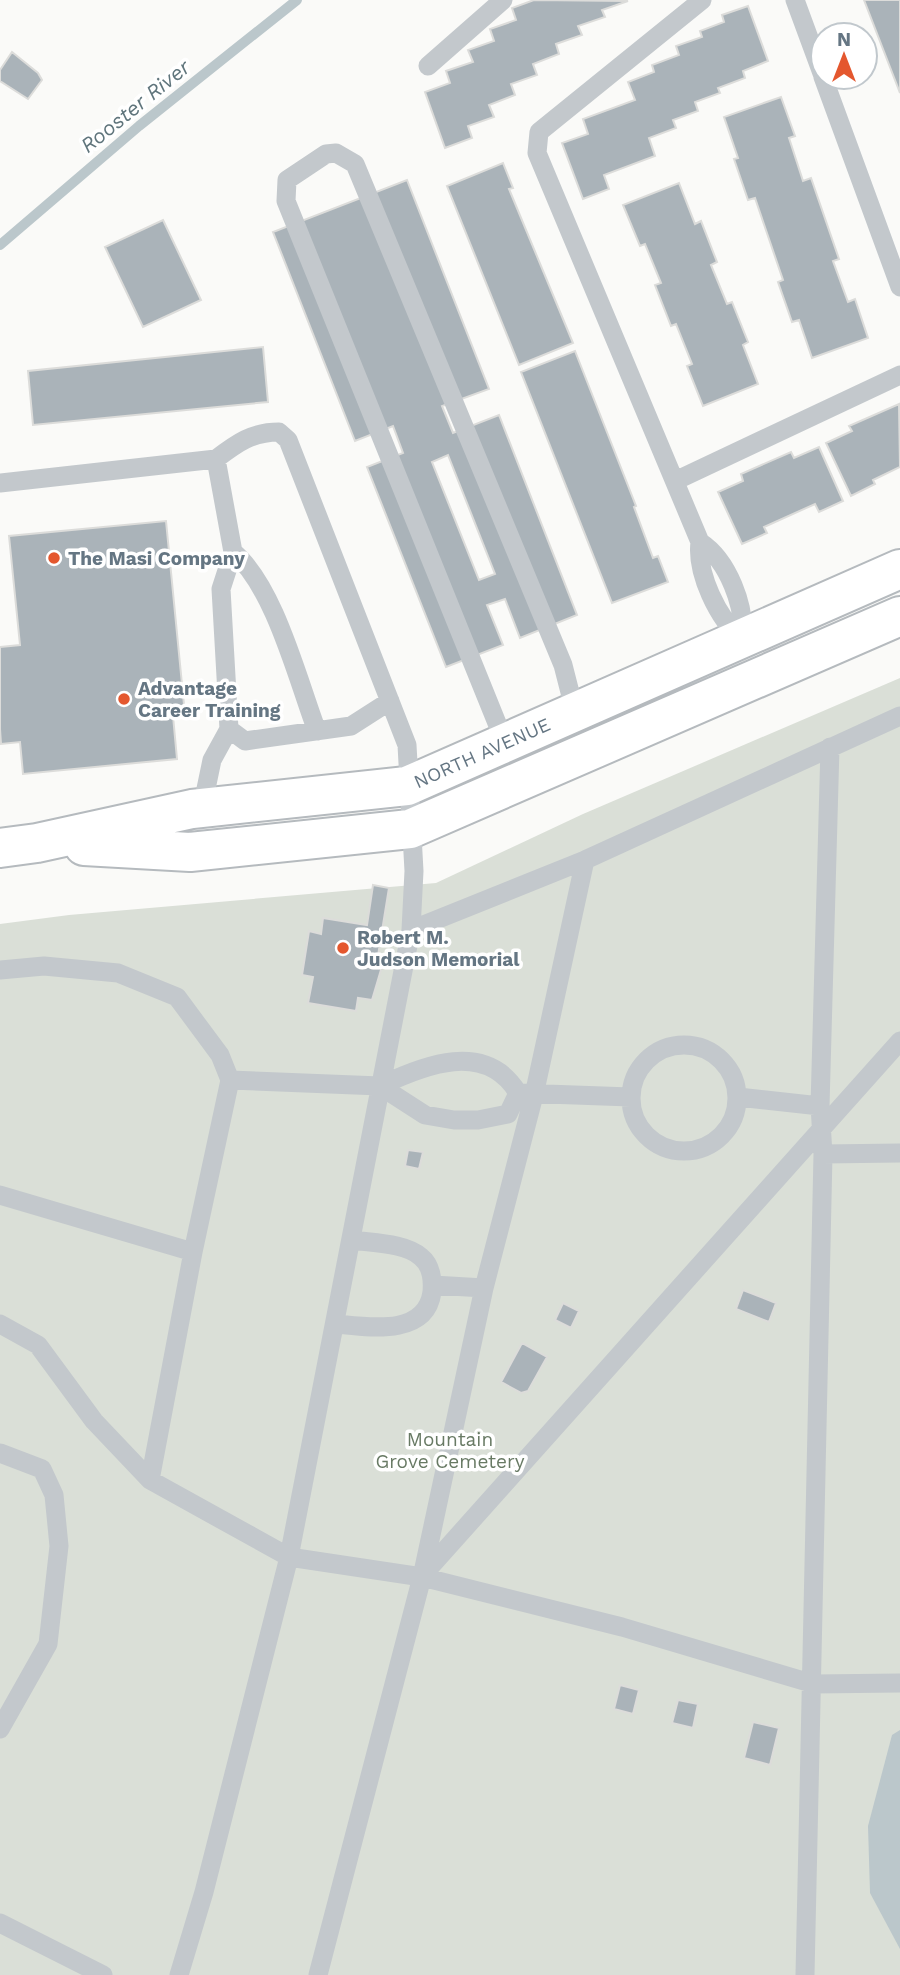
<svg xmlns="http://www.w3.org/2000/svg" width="900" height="1975" viewBox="0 0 900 1975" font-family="'Work Sans',sans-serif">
	<rect width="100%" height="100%" fill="#fafaf8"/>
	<path fill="#dadfd7" d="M900,678V1975H0V924L69,915L436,883L583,814Z"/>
	<path fill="#bbc7cb" d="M900,1730V1949L870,1893L868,1826L892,1735Z"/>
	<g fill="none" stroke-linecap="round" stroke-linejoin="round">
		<path stroke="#bbc7cb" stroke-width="10" d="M0,245L139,126L297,0"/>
	</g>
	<path fill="#aab3b9" stroke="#dcdcda" stroke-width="2" fill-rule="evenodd" d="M534,0L628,1L602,10L605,17L578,26L582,35L556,44L559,54L533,64L537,75L511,84L515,95L489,105L494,117L468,126L472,138L445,148L425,92L450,83L446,71L473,62L468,50L494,41L490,29L516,20L512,8Z
		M864,0H900V93Z
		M748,6L768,61L743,71L745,78L718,88L720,93L695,102L698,111L673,120L676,128L649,138L655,156L604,175L609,189L583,199L562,143L588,134L583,119L635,100L628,82L654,72L652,65L679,55L676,46L702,37L700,31L724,22L722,15Z
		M12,52L38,73L42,80L28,99L0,81V70Z
		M781,97L795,136L789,138L803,181L811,178L839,259L833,261L848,302L855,299L868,338L812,358L799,320L792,322L778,282L783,280L755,198L748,200L734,159L738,158L724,117Z
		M503,163L513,188L509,189L573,343L519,365L447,186Z
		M407,180L489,389L442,406L453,433L499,415L577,615L520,638L505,599L487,605L503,645L446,667L367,467L403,453L393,426L355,441L273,232ZM448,455L495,574L479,580L432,462Z
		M679,183L695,224L701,221L717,262L711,265L727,304L732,302L748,342L743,345L758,384L703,406L687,366L692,364L676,324L671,326L655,285L661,283L645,244L640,246L623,205Z
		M163,220L201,300L143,327L105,247Z
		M263,347L268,402L33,425L28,371Z
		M575,351L636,506L634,507L653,558L658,556L668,582L612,603L521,372Z
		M899,404L900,467L873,480L875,484L851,496L826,443L852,431L849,426Z
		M819,447L843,501L819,512L815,504L764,527L767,533L742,544L718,492L743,481L741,474L791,452L794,458Z
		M166,521L185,715L173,716L177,759L23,774L20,742L1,744L0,729V647L20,645L9,536Z
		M373,885L389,888L377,962L383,963L372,1000L358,998L356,1011L308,1003L313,977L302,975L309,931L321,934L323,918L367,925Z
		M408,1150L423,1152L419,1169L405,1166Z
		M743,1290L776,1303L769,1322L736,1309Z
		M563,1303L579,1311L571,1328L555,1320Z
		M522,1343L547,1357L528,1391L521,1393L501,1382Z
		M620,1685L639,1690L633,1714L614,1709Z
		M678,1700L698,1704L693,1728L672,1723Z
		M753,1722L779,1728L770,1765L744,1758Z"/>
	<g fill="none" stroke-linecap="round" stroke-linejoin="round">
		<defs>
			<path id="primary" d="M84,846L190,852L410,829L900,616
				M0,848L37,843L192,809L407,786L900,569"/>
		</defs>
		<use href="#primary" stroke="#b5babe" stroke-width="42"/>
		<path stroke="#c3c8cc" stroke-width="19" d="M702,0L539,132L537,153L700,542C696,573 718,619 742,639
			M795,0L823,76
			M428,66L503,0
			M823,77L900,287
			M675,481L900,375
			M0,483L216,459C237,443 252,432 279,432L288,440L407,745L414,871L411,930
			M700,542C728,560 746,607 742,639
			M233,552C274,585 298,681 317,731
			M900,716L585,860L411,930L289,1557L422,1577L622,1627L814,1684L900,1683
			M229,729L245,741L351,726L390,701
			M505,743L286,201L287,180L326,154L336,153L355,164L563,665L575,712
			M202,808L212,760L229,729L221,589L233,552L216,459
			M0,970L44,966L118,973L177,997L220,1055L230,1080L193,1252L150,1480
			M631 1098a53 53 0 1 1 106 0a53 53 0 1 1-106 0Z
			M230,1080L380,1086L425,1115L454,1120H478L508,1114L518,1093L631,1097
			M380,1086C424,1065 486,1040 518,1093
			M738,1097L820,1106
			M823,1154L900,1153
			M0,1195L193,1252
			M433,1285L484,1288
			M0,1324L38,1345L94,1421L150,1480L289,1557L204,1892L179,1975
			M336,1324C368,1327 426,1337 432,1292C433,1280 431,1265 421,1257C406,1243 372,1243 353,1240
			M0,1453L42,1469L54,1495L59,1546L48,1644L0,1729
			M422,1576L900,1041
			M0,1923L103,1975
			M318,1975L422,1577L484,1288L534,1095L585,860
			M805,1975L823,1154L820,1106L830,747"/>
		<use href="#primary" stroke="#fff" stroke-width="38"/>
	</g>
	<g fill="#e4572e" stroke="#fff" stroke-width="2.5">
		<circle cx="54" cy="558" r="7"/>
		<circle cx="124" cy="699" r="7"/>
		<circle cx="343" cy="948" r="7"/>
	</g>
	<g text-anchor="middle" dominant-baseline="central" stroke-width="7" stroke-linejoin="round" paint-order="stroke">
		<g font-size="19" font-weight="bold" fill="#657683" stroke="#fff" text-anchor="start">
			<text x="68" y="558">The Masi Company</text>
			<text x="138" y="688">Advantage<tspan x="138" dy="22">Career Training</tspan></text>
			<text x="357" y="937">Robert M.<tspan x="357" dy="22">Judson Memorial</tspan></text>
		</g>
		<g font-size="19" fill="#657683" stroke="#fff">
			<text transform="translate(482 753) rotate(-24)">NORTH AVENUE</text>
		</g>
		<g font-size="19" fill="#687a64" stroke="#fff">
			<text x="450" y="1439">Mountain<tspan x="450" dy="22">Grove Cemetery</tspan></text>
		</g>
		<g font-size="21" font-style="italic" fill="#60757c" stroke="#fff">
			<text transform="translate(135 106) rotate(-39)">Rooster River</text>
		</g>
	</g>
	<g transform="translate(844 56)"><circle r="33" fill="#ffffff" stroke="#c1c8cd" stroke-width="2"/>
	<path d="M0-5L12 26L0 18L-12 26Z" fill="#e4572e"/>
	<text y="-10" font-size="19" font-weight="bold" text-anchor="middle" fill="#657683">N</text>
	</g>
</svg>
